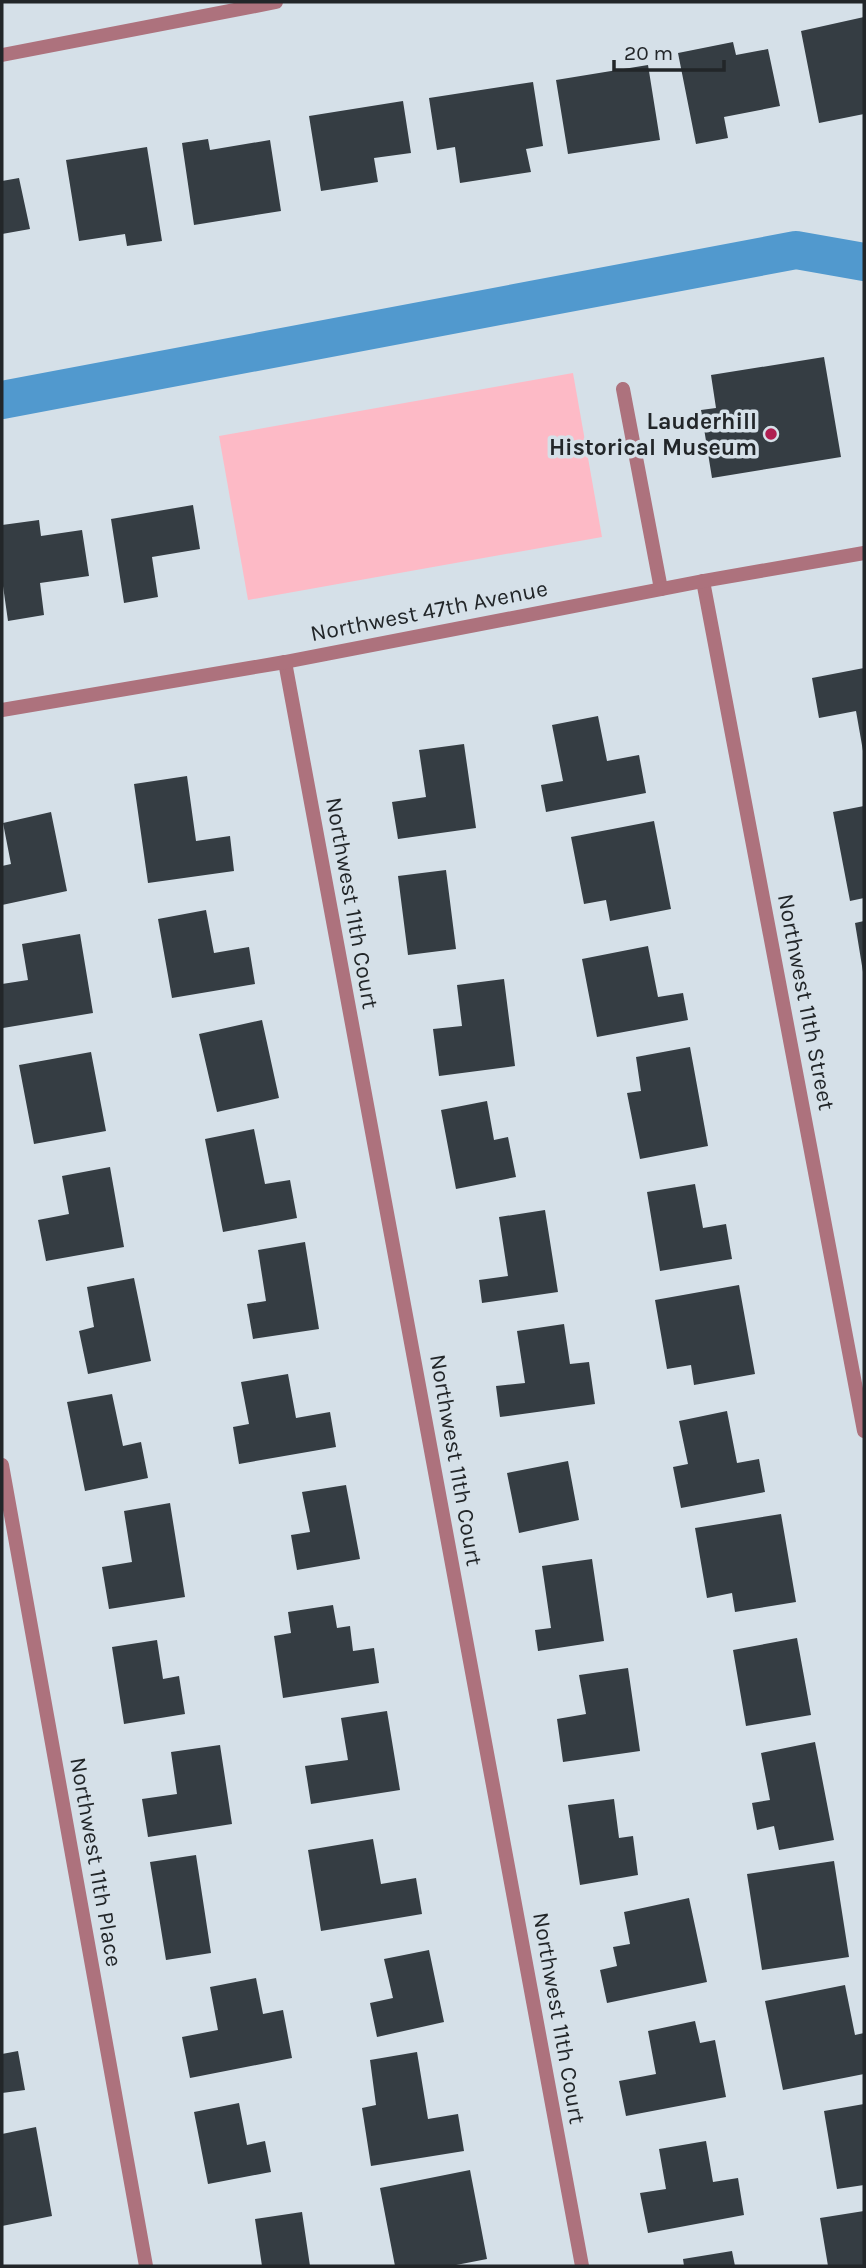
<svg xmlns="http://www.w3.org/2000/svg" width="866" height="2268" viewBox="0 0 866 2268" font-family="Karla,sans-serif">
	<rect width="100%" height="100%" fill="#d5e0e8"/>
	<path fill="#fdbac6" d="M573,373L602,537L248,600L219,436Z"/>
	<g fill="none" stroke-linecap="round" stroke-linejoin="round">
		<path stroke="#5199ce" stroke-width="38" d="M2,400L796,250L864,262"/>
	</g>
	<path fill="#353d43" d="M864,17V114L819,123L801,31Z
		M733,42L736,55L768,49L780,106L724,117L728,138L696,144L678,53Z
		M648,65L660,140L568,154L556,80Z
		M533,82L543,146L526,149L531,172L460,183L455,147L437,150L429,98Z
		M403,101L411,153L374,158L378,182L321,191L309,116Z
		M208,139L210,150L270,140L281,211L194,225L182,143Z
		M147,147L162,241L127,246L125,234L79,241L66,160Z
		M19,178L30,229L2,234V181Z
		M824,357L841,457L712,478L701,410L716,408L711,375Z
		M193,505L200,549L152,557L158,597L124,603L111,519Z
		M39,520L41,536L82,530L89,576L40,583L44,615L8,621L2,579V525Z
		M864,668V750L863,751L856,711L819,718L812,678Z
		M598,716L607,761L639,755L646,793L546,812L541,785L563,781L552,725Z
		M464,744L476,828L398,839L392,802L426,797L419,750Z
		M187,776L196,841L230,836L234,871L148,883L134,784Z
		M864,806V898L850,901L833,812Z
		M51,812L67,891L2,905V866L11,864L3,823Z
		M654,821L671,909L610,921L606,900L584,904L571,837Z
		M446,870L456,949L408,955L398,876Z
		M206,910L214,953L249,947L255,984L172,998L158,919Z
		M864,921V972H863L855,923Z
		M80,934L93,1013L3,1028L2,984L28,980L22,944Z
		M648,946L658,997L683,993L688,1020L597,1037L582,959Z
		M504,979L515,1066L439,1076L433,1029L462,1026L457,985Z
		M262,1020L279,1098L217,1112L199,1034Z
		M690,1047L708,1146L640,1159L627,1093L641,1091L636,1057Z
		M91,1052L106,1131L34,1144L19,1065Z
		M487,1101L494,1140L508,1137L516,1177L456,1189L441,1110Z
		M254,1129L265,1184L290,1180L297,1218L223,1232L205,1139Z
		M110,1167L124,1247L46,1261L38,1220L69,1214L62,1176Z
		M695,1184L703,1228L726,1224L732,1259L660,1271L647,1192Z
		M545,1210L558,1292L482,1303L479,1280L508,1276L499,1217Z
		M305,1242L319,1329L253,1339L247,1304L266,1301L258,1250Z
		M134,1278L151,1361L88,1374L79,1331L94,1327L87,1287Z
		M739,1285L755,1374L694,1385L691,1365L667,1369L655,1300Z
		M564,1324L570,1364L589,1362L595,1404L500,1417L496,1386L525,1383L517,1331Z
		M288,1374L296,1418L330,1412L336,1447L239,1464L233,1427L249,1424L241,1382Z
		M112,1394L123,1446L141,1442L148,1478L85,1491L67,1402Z
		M727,1411L737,1463L759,1459L765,1492L681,1508L673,1467L688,1464L679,1421Z
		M568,1461L579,1520L519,1533L507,1473Z
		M346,1485L360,1559L297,1570L291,1535L310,1532L302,1492Z
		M170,1503L185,1597L109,1609L102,1567L132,1562L124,1511Z
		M781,1514L796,1602L735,1612L732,1593L707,1598L695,1528Z
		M592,1559L604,1641L538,1651L535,1630L551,1628L542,1566Z
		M333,1605L337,1628L350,1626L353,1651L374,1648L379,1683L283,1698L274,1636L291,1633L288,1612Z
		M797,1638L811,1715L746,1726L733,1650Z
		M157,1640L163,1679L179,1676L185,1714L124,1724L112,1647Z
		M628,1668L640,1751L563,1762L557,1719L586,1714L579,1675Z
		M387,1711L400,1790L311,1804L305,1766L348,1760L341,1718Z
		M815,1742L834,1840L779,1850L774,1826L757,1830L752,1803L770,1800L761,1753Z
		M220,1745L232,1824L148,1837L142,1799L177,1794L171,1752Z
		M614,1799L619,1838L633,1836L638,1875L580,1885L568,1805Z
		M373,1839L381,1884L416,1878L422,1914L321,1931L308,1850Z
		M196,1855L211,1953L166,1960L150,1862Z
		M834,1861L849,1957L762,1970L747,1874Z
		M689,1898L707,1982L607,2003L600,1970L617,1966L613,1947L630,1944L624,1912Z
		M429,1950L444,2022L377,2037L370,2003L393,1998L384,1959Z
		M256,1978L263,2014L283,2010L292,2058L190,2078L182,2037L218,2030L210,1987Z
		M845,1985L855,2035L864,2033V2074L783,2090L765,2001Z
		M695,2021L700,2043L715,2040L726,2097L626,2116L619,2081L656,2074L648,2031Z
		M18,2051L25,2090L2,2093V2054Z
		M417,2052L428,2119L458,2114L464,2151L371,2166L362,2108L376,2105L370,2060Z
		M239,2103L247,2145L265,2141L271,2172L208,2184L194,2112Z
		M864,2104V2185L837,2189L824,2111Z
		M36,2127L52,2216L2,2226V2134Z
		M706,2141L713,2182L738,2178L744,2215L648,2233L640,2193L666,2189L659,2149Z
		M470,2170L487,2259L451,2266H395L380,2188Z
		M864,2211V2266H828L820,2218Z
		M302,2212L310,2266H262L255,2219Z
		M732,2251L735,2266H684L683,2259Z"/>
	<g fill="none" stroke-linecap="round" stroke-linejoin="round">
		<path stroke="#ad727d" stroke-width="14" d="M623,389L661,589"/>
		<path stroke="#ad727d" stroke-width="14" d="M2,55L276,2
			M703,581L864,1431
			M285,662L582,2266
			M2,1465L146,2266"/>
		<path stroke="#ad727d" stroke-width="14" d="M2,710L285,662L703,581L864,553"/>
	</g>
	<circle fill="#af1e50" stroke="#d5e0e8" stroke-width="2.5" cx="771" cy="434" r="7"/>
	<g text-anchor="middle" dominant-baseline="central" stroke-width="7" stroke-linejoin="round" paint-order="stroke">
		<g font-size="23" font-weight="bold" fill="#222629" stroke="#d5e0e8" text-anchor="end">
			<text x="757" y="421">Lauderhill<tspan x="757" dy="26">Historical Museum</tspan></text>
		</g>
		<g font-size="23" fill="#222629" stroke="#d5e0e8">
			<text transform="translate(429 611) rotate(-11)">Northwest 47th Avenue</text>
			<text transform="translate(352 903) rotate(80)">Northwest 11th Court</text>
			<text transform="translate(806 1002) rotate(79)">Northwest 11th Street</text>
			<text transform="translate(456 1460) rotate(80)">Northwest 11th Court</text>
			<text transform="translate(96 1862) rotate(80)">Northwest 11th Place</text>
			<text transform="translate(559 2018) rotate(80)">Northwest 11th Court</text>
		</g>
	</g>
	<rect width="866" height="2268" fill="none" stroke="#222629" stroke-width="7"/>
	<path d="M614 60v10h110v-10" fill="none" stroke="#222629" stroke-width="3.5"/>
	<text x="624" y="60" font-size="21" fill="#222629" stroke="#d5e0e8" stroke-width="5" paint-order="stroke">20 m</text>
</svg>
